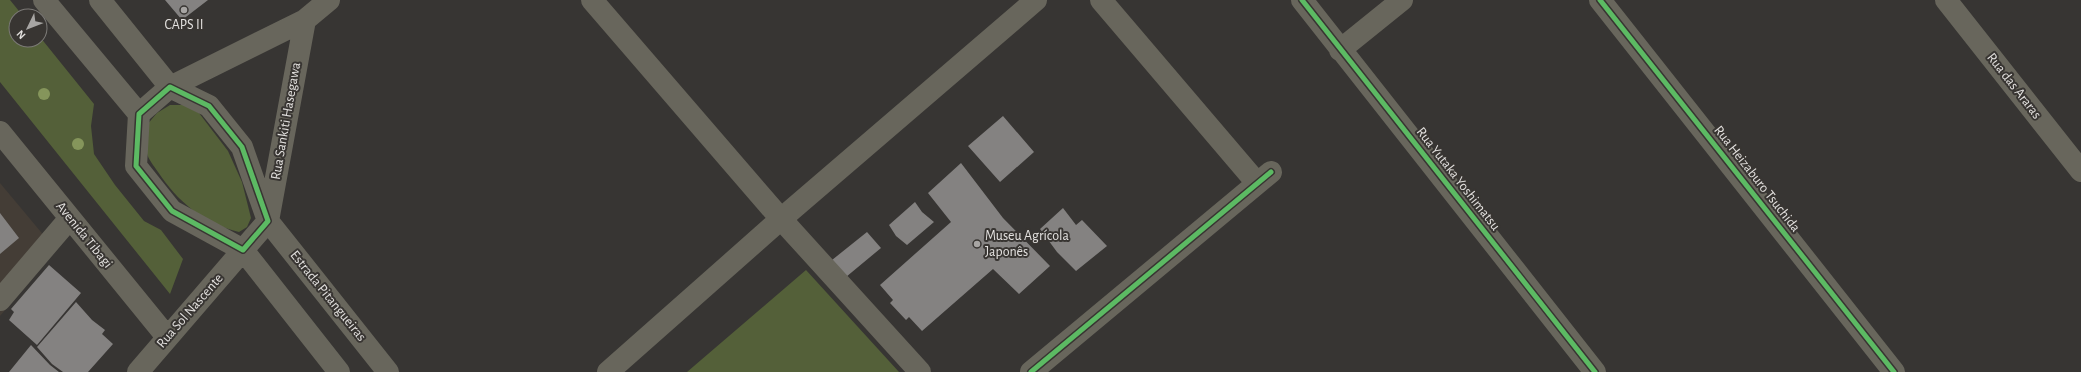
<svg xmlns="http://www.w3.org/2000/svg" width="2081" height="372" viewBox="0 0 2081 372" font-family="'Alegreya Sans',sans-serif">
	<rect width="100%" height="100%" fill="#373533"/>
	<path fill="#443d36" d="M0,183L56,250L0,316Z"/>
	<path fill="#546039" d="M0,0H10L23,16H16V40H40V37L94,104L91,126L94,154L115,185L144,221L161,230L183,259L170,294L0,82Z
		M170,105H186L199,113L228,151L242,182L251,218L247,227L239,232C204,224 177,201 158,172C154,166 148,159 147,153C145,145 146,134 146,126L157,113Z
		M806,270L899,372H687Z"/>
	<path fill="#848281" d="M165,0H208L182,20Z
		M1003,116L1034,152L1000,182L968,146Z
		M961,163L1003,218L1050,266L1019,294L993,269L922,331L909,317L906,320L890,303L893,300L880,285L951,222L928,193Z
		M915,202L922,212L934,222L907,245L896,236L889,225Z
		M1063,208L1076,225L1082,220L1107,246L1076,271L1057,252L1040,229Z
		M0,213L19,238L0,254Z
		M867,232L881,248L846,277L832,260Z
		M49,265L81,293L37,345L9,320L14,312L11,309Z
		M76,302L92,320L105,330L102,334L113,344L88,372H63L52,364L37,347Z
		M31,345L50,365L59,372H9Z"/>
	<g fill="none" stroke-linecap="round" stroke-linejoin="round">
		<path stroke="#68665c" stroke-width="22" d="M44,0L139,114
			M100,0L170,87L305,20L329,0
			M592,0L781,219L920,372
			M1101,0L1257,183
			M1302,0L1595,372
			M1600,0L1894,372
			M1946,0L2081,171
			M305,20L268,221L388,372
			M1340,50L1402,0
			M170,87L209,106L242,147L268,221L243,250L172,211L136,166L139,114Z
			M0,132L167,337
			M0,300L70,218
			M138,372L243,250L339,372
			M608,372L781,219L1036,0
			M1031,372L1271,172"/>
		<defs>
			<path id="cycleway" d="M1302,0L1595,372
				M1600,0L1894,372
				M170,87L209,106L242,147L268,221L243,250L172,211L136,166L139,114Z
				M1031,372L1271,172"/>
		</defs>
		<use href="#cycleway" stroke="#383532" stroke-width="8"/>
		<use href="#cycleway" stroke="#5cba63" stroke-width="5"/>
	</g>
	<g fill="#85955b">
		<circle cx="44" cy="94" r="6"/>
		<circle cx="78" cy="144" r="6"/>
	</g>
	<g fill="#a7a5a3" stroke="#383532" stroke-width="1.5">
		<circle cx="184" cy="10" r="4"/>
		<circle cx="977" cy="244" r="4"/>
	</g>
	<g text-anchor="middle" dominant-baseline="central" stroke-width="4" stroke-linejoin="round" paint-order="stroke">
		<g font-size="14" fill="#e3e1df" stroke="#383532">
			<text x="184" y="25">CAPS II</text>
			<text x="985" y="236" text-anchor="start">Museu Agrícola<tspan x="985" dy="16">Japonês</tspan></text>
		</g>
		<g font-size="14" fill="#e3e1df" stroke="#383532">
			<text transform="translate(2014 86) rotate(52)">Rua das Araras</text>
			<text transform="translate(286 121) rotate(-80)">Rua Sankiti Hasegawa</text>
			<text transform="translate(1458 179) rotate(52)">Rua Yutaka Yoshimatsu</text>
			<text transform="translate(1757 179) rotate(52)">Rua Heizaburo Tsuchida</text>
			<text transform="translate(84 235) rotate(51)">Avenida Tibagi</text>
			<text transform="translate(328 296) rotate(51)">Estrada Pitangueiras</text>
			<text transform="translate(190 311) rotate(-49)">Rua Sol Nascente</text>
		</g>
	</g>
	<g transform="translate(28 28) rotate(227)"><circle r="19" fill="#383532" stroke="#7c7a77"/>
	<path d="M0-3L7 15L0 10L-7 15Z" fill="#a7a5a3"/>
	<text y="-6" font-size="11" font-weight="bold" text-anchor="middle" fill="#e3e1df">N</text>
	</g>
</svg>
